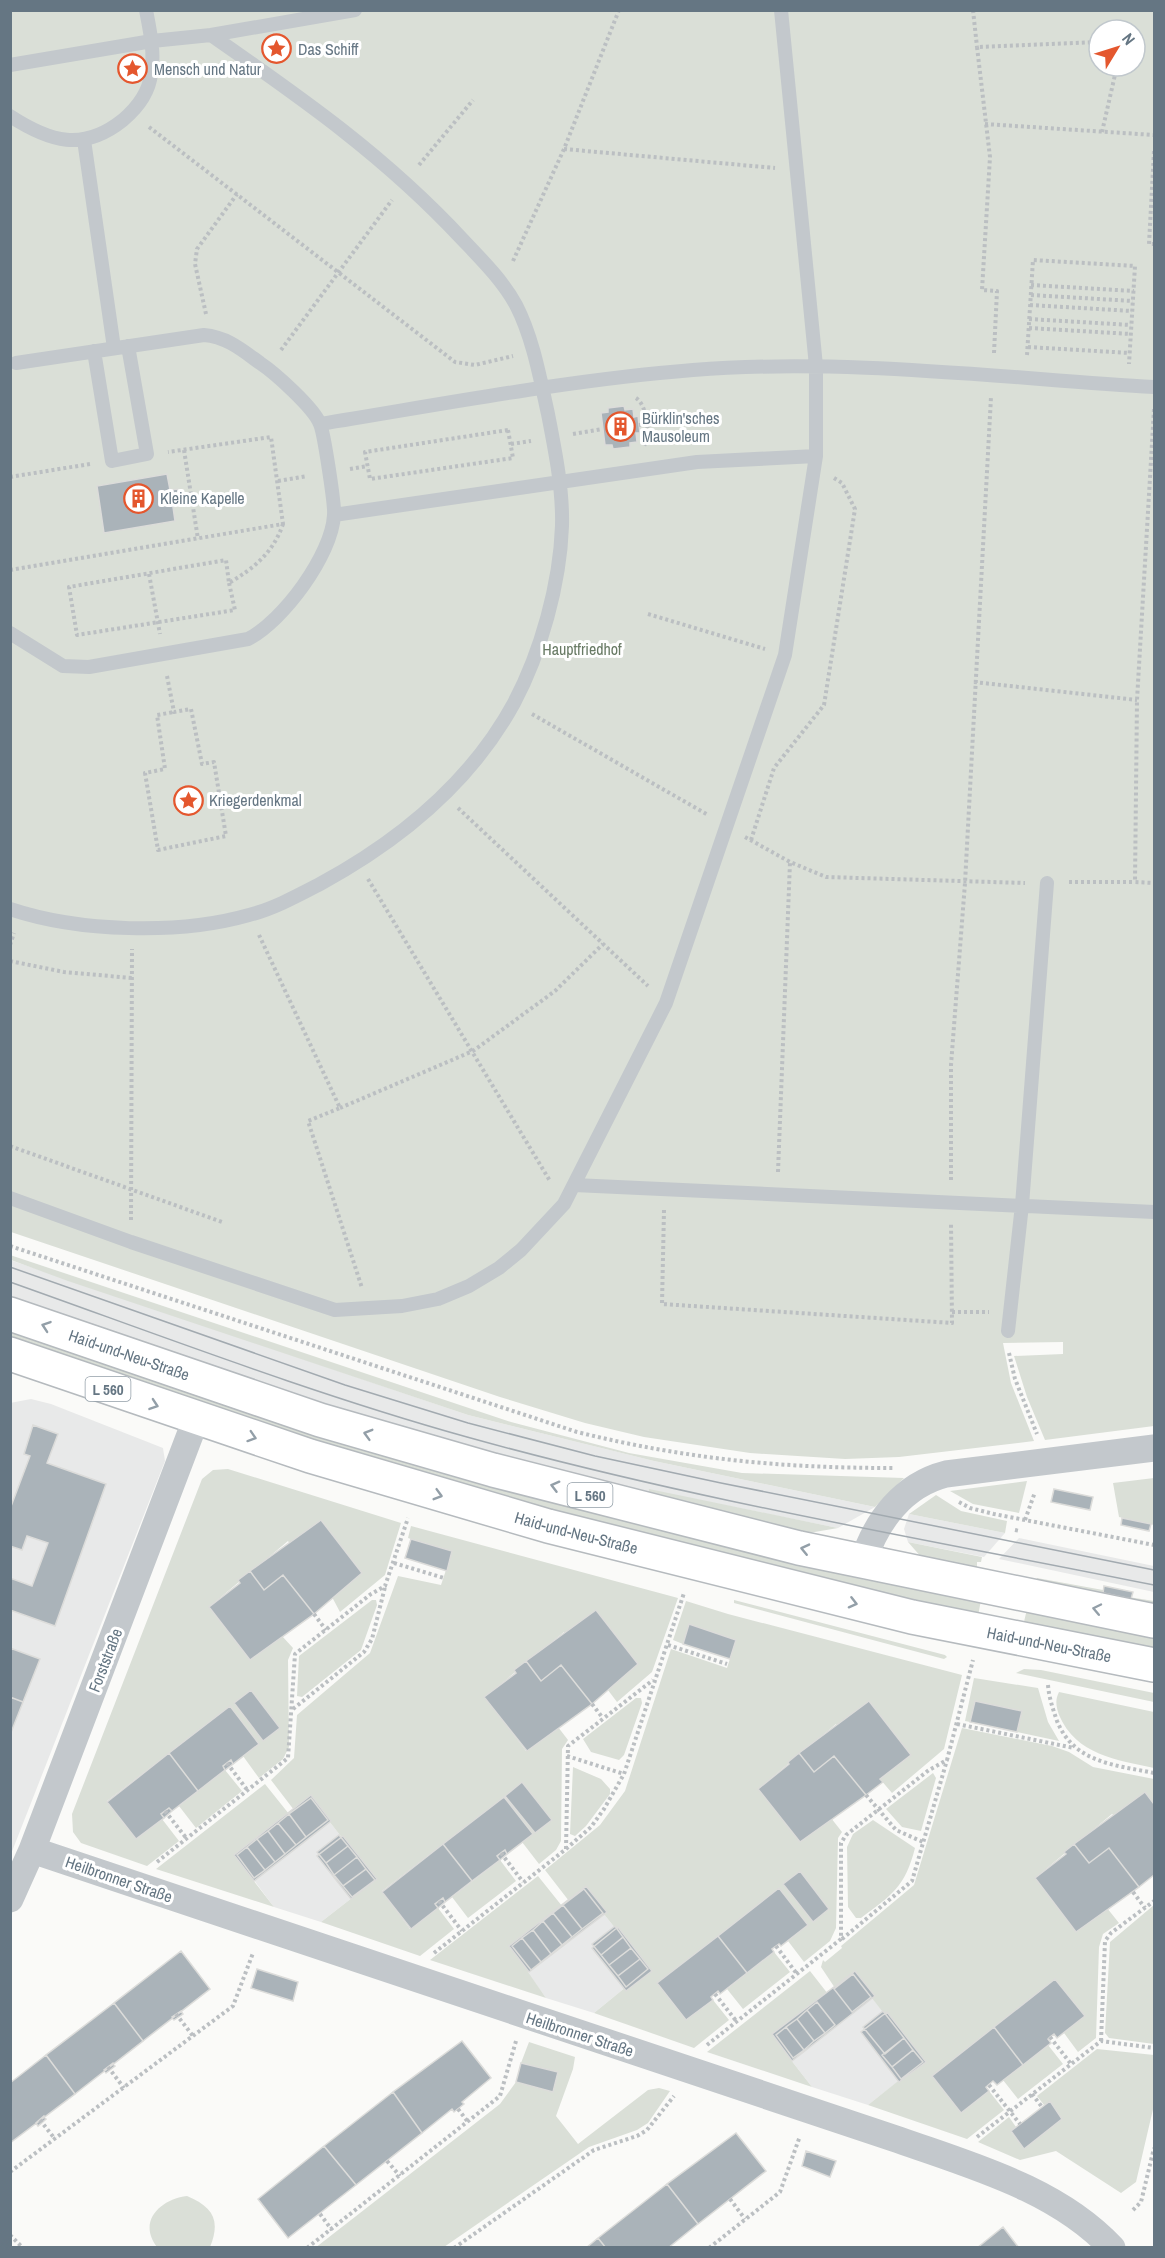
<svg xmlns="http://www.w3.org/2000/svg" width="1165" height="2258" viewBox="0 0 1165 2258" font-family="'Archivo Narrow',sans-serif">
	<rect width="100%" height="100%" fill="#fafaf8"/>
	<path fill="#e8e9e9" d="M10,1260L468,1415L654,1461L875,1507L838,1528L649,1490L648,1495L480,1452L321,1403L11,1297Z
		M31,1399L51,1404L163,1448L165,1461L11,1854L10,1403Z
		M909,1514L1005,1533L984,1557L908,1542L904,1529Z
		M1019,1538L1154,1566V1592L999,1559Z
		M311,1798L375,1880L321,1922L274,1907L253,1879Z
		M603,1913L648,1969L594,2013L546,1998L528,1973Z
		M853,1974L923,2062L868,2105L812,2087L791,2060Z"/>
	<path fill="#dadfd7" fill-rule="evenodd" d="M11,11H1154V1426L1045,1440L1027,1397L1014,1356L1063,1354V1342L1003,1343L1011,1383L1034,1441L899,1457L845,1459L750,1453L644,1437L585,1423L500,1397L11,1232ZM1099,30H1135V66H1099Z
		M10,1255L511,1422L629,1453L742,1473L904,1478L875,1507L654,1461L468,1415L68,1281L11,1260Z
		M10,1330L238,1410L504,1489L866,1580L981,1600L978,1616L785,1570L461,1486L237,1415L11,1336Z
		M228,1469L401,1523L385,1575L340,1612L332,1597L362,1573L321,1520L290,1544L288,1541L209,1607L250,1660L282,1636L293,1648L288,1660L289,1747L283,1759L259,1778L243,1756L259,1744L230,1706L107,1801L136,1839L162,1819L179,1841L147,1866L81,1843L73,1832L72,1814L202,1479L213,1470Z
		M1154,1478V1525L1119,1517L1113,1483Z
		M1027,1481L1019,1513L973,1504L950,1491Z
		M649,1489L838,1528L809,1533L648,1495Z
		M936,1495L961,1511L1007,1521L1005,1533L909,1514Z
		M411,1526L678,1598L652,1672L617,1702L564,1632L485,1697L526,1751L558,1727L568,1740L562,1749L561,1841L556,1850L539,1864L522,1842L504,1797L382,1891L410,1929L438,1908L454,1929L420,1956L321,1922L375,1880L311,1798L294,1810L271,1780L294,1758L297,1715L370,1653L398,1576L441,1585L452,1552L408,1538Z
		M908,1542L982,1557L981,1562H977V1567L980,1568V1571L922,1558Z
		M1037,1578L1103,1590V1593L1154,1601V1607L1036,1582Z
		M372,1600H376L377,1605L361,1650L302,1697L297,1696L299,1656Z
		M734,1600L945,1655L947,1657L944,1659L734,1603Z
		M686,1601L728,1614L962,1675L944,1749L892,1793L880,1779L911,1755L869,1701L838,1726L836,1724L758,1789L800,1842L831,1818L842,1832L838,1838L836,1928L830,1941L804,1962L788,1941L808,1925L779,1888L658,1983L686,2020L713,2000L729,2020L694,2048L594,2013L648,1969L603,1913L569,1901L545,1870L600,1825L625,1791L671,1649L727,1668L736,1640L690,1625L683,1644L673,1640Z
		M1027,1609L1154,1638V1649L1023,1626Z
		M1024,1669L1041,1670L1154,1693V1702L1016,1673Z
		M974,1678L1038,1688L1048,1722L1059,1741L1017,1732L1021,1711L975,1701L970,1722L965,1721Z
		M1059,1692L1154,1712V1768C1117,1760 1076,1755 1059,1715C1056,1706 1055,1700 1059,1692Z
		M636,1698H641L642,1703L624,1755L619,1760L591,1752L583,1739Z
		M962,1728L1052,1746L1069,1752L1093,1767L1154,1779V1804L1145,1793L1115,1816L1112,1814L1035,1878L1076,1932L1107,1908L1119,1923L1103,1934L1099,1947L1096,2038L1078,2052L1064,2033L1055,1979L932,2076L961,2113L989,2091L1004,2110L967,2139L868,2105L922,2062L853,1974L835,1988L821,1967L823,1960L825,1962L842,1948L841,1946L914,1885Z
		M573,1767L601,1779L610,1789V1794L586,1826L575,1836L570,1834Z
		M225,1770L242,1791L196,1828L179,1806Z
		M933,1773L936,1778L921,1831L902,1827L886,1809Z
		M265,1784L289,1814L253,1880L274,1907L156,1869Z
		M873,1820L915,1848C905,1887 892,1895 861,1918H856L848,1907L847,1847L853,1834Z
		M500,1860L516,1881L468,1918L452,1897Z
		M538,1876L562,1906L528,1972L546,1998L430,1960Z
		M1154,1905V2044L1109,2038L1105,2033L1110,1942Z
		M774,1952L790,1972L743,2009L727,1989Z
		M810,1971L828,1994L791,2060L812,2087L707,2052Z
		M529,2042L575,2057L573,2069L556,2116L578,2144L648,2090L659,2088L670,2091L648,2123L637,2130L589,2147L444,2247L315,2248L500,2104L516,2082L553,2091L557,2072L521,2063Z
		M1048,2045L1063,2064L1018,2099L1003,2080Z
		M1097,2049L1154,2055V2105L1136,2182L1121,2193L1056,2151L1020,2160L978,2142L1009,2117L1016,2127L1011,2132L1024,2148L1062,2119L1050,2102L1044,2105L1037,2096Z
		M187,2196C213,2207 221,2220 210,2247H157C137,2221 161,2199 187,2196Z"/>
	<path fill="#aab3b9" stroke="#dcdcda" stroke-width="1.5" d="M624,406L625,410L633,409L634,417L638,416L640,433H636L637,442L630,443V447L613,449L612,445H605L601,413L608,412V408Z
		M167,474L170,490L178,489L181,505L173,507L175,521L104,533L97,486Z
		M33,1425L58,1434L47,1463L106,1484L55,1626L10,1610V1578L32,1586L48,1543L27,1536L22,1550L10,1546V1509L30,1456L24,1454Z
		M1054,1489L1093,1497L1090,1510L1051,1502Z
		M1122,1518L1151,1524L1149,1531L1121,1525Z
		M321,1520L362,1573L314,1614L283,1575L264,1590L250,1571Z
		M411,1539L452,1551L447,1571L405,1558Z
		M250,1571L264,1590L283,1575L314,1614L250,1660L209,1607L240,1583L238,1580Z
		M1104,1586L1133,1592L1131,1599L1103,1593Z
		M596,1610L638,1664L592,1704L561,1665L541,1681L526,1661Z
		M689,1624L736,1640L730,1659L683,1644Z
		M10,1648L40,1659L23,1702L10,1697Z
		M526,1661L541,1681L561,1665L592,1704L527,1751L484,1697L516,1673L514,1670Z
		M251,1690L280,1728L263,1741L234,1703Z
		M10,1697L23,1702L10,1735Z
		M869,1701L911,1755L880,1779L883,1782L866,1795L834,1756L814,1772L799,1753Z
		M975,1701L1022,1711L1017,1732L970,1722Z
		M230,1706L259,1744L233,1764L231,1760L223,1766L225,1770L198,1791L169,1753Z
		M169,1753L198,1791L172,1811L169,1808L161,1814L164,1818L136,1839L107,1802Z
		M799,1753L814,1772L834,1756L866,1795L800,1842L758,1789L789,1764L788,1762Z
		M231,1760L233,1764L225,1770L223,1766Z
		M522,1782L552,1820L535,1833L505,1796Z
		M1145,1792L1154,1804V1875L1139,1887L1109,1848L1089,1863L1074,1844Z
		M311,1795L331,1821L254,1881L234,1855Z
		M504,1797L533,1834L507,1854L505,1850L497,1856L500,1860L472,1881L443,1844Z
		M311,1798L328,1820L306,1837L289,1814Z
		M169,1808L172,1811L164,1818L161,1814Z
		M289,1814L306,1837L296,1845L278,1823Z
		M278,1823L296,1845L285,1854L268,1831Z
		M268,1831L285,1854L275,1862L257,1839Z
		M339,1835L348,1846L326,1863L317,1852Z
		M343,1836L377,1879L351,1899L317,1856Z
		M257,1839L275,1862L265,1870L247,1847Z
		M443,1844L472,1881L445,1902L443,1898L435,1904L438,1908L411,1929L382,1892Z
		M1074,1844L1089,1863L1109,1848L1139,1887L1076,1932L1035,1878L1066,1854L1064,1852Z
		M348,1846L357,1857L334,1875L326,1863Z
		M247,1847L265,1870L254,1878L237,1855Z
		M505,1850L507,1854L500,1860L497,1856Z
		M357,1857L366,1869L343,1886L334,1875Z
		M366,1869L375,1880L352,1897L343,1886Z
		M800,1871L829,1909L813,1922L783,1884Z
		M586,1886L607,1912L529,1972L509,1946Z
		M779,1888L808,1925L781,1946L779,1944L772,1949L774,1952L747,1973L718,1936Z
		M584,1889L603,1913L582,1929L563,1905Z
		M443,1898L445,1902L438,1908L435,1904Z
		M563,1905L582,1929L572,1937L553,1913Z
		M553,1913L572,1937L562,1945L543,1921Z
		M543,1921L562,1945L551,1954L533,1930Z
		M615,1926L623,1937L601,1955L592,1944Z
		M618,1927L652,1971L626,1991L592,1948Z
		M533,1930L551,1954L541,1962L522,1938Z
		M718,1936L747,1973L720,1994L718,1991L711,1997L713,2000L686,2020L657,1983Z
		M623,1937L631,1948L609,1965L601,1955Z
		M522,1938L541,1962L531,1970L512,1946Z
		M631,1948L640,1959L618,1976L609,1965Z
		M181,1951L210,1989L143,2041L114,2003Z
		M640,1959L648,1969L626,1987L618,1976Z
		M257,1969L298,1982L293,2001L251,1988Z
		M855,1971L875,1996L792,2061L772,2034Z
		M853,1974L871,1997L852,2012L834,1989Z
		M1055,1979L1085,2016L1057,2038L1054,2034L1050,2037L1048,2039L1051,2043L1023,2065L994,2027Z
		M817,2002L835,2025L825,2033L807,2010Z
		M114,2003L143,2041L75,2094L46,2055Z
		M807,2010L825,2033L814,2041L797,2019Z
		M181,2011L183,2014L174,2020L172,2017Z
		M883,2011L904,2038L885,2054L863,2027Z
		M887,2012L926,2062L899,2082L861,2032Z
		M797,2019L814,2041L804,2050L786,2027Z
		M786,2027L804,2050L793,2058L776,2035Z
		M994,2027L1023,2065L997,2085L993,2081L986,2087L989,2091L961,2113L932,2076Z
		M904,2038L913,2050L892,2067L882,2055Z
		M462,2041L491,2078L462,2102L464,2104L454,2112L452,2109L422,2133L393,2092Z
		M913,2050L923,2062L901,2079L892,2067Z
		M46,2055L75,2094L10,2143V2083Z
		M113,2063L115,2066L106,2073L104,2070Z
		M521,2063L558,2072L553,2092L516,2082Z
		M393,2092L422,2133L356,2185L324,2146Z
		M1050,2101L1062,2119L1024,2149L1011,2131Z
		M44,2116L46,2119L38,2126L36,2123Z
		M736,2133L766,2171L698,2224L667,2184Z
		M324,2146L356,2185L288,2238L258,2199Z
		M806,2151L836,2161L830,2177L802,2166Z
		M667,2184L698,2224L668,2248H606L598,2238Z
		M1003,2227L1019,2248H977Z
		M598,2238L606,2248H586Z"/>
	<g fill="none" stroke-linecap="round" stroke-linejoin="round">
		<defs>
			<g id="primary">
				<path id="s1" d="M10,1314L320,1420L493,1470L799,1548L1154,1621"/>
				<path id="s2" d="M10,1354L310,1456L548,1526L912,1617L1154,1665"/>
			</g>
		</defs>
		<use href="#primary" stroke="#b5babe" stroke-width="36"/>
		<path stroke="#bbbfc2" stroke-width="4" stroke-dasharray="3 3" stroke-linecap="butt" d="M973,10L977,47
			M985,124L1154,135
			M149,127L455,362L475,365L513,356
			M1102,132L1117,66
			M564,149L775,168
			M1154,151L1149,244H1154
			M419,165L473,100
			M513,261L564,149L619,10
			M1031,285L1134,291
			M1031,295L1133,301
			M1030,305L1132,311
			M206,314L195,264L197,249L237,194
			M1029,319L1131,325
			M1029,328L1131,334
			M1028,347L1130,353
			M281,350L392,200
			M994,353L997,291L982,290L990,157L977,47L1099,42
			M1027,355L1033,260L1135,266L1129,364
			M636,398C647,405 651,435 644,446
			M1154,409L1137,700L1135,882L1154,883
			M639,425L646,424
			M508,430L513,458L370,479L365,452Z
			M573,434L602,429
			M511,444L531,441
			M184,450L198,539
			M350,469L368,466
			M10,477L90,464
			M278,481L307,476
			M10,570L283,524L271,437L168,452
			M149,574L160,634
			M229,583L235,610L77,635L69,587L226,560L229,583C254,568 273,553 283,524
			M648,614L765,649
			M167,676L174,712L191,709L202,764L214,762L226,836L158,850L145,773L165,769L157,715L174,712
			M974,682L1137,700
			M532,714L708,815
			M458,808L648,986
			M745,837L790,862L826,877L1025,883
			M751,840L774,768L824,705L855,509L842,483L834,478
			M368,879L550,1181
			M1069,882H1135
			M259,935L340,1108L308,1121L362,1288
			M10,945L14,933
			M10,961L64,972L132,978
			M340,1108L473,1051L555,991L603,944
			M10,1146L222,1222
			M778,1172L790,862
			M951,1180V1065L965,883L991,397
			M664,1210L662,1304L952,1323L951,1223
			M131,1220L132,949
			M10,1246L577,1432C687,1459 779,1468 893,1468
			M952,1312H989
			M1009,1353L1015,1379L1037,1434
			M959,1502L970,1508L994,1514L1154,1545
			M1025,1520L1035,1492
			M1015,1530L1020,1531
			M394,1563L444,1578
			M314,1614L326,1630
			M668,1645L727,1664
			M1048,1685C1049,1698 1053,1709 1057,1721C1074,1763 1115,1765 1154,1773
			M592,1704L602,1717
			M293,1709L364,1652L372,1639L385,1587
			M957,1724L1074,1748
			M567,1756L624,1774
			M227,1763L248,1791
			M866,1795L896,1830L923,1842
			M165,1811L187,1839
			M566,1849L568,1746L653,1680
			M501,1853L523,1882
			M157,1862L288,1758L295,1654L371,1594L385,1586L408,1518
			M1133,1892L1145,1908
			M439,1901L462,1931
			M842,1939L912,1881L947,1760
			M776,1946L797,1974
			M434,1953L566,1849L591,1827L604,1809L624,1774L684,1593
			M715,1994L737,2022
			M176,2014L193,2036
			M1050,2037L1071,2064
			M1101,2041L1105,1941L1111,1933L1154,1901
			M707,2045L841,1939V1843L846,1835L929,1770L947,1760L973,1660
			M108,2067L124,2088
			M989,2085L1020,2124
			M1032,2094L1042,2107
			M458,2109L468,2122
			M40,2120L55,2139
			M977,2137L1101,2041L1154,2048
			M387,2161L400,2176
			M10,2172L233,2006L253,1953
			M730,2199L745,2219
			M1133,2210L1141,2202L1154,2148
			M320,2214L332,2230
			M10,2235L23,2248
			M307,2248L500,2096L516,2041
			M454,2248L594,2150L637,2136L647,2130L674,2096
			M709,2248L780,2192L800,2136"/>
		<path stroke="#c3c8cc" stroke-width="14" d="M211,35L355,10
			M10,65L152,41L211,35C303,99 386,157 463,240C482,260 503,281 516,305C533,338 540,378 548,414C555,450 563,489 562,526C560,584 541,652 514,703C470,784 399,841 320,884C297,896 273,909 249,915C179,935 79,932 10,909
			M10,116C50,142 83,152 123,120C137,108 149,93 151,74C155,53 150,31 146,10
			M84,140L114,348
			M94,351L112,461L147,454L128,346
			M320,424C444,404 568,380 693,370C844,358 1003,378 1154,387
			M334,515L697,462L816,456V366L781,10
			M10,633L63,666L89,667L248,639C283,621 332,555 334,515C335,505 324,433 320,424C314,408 275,373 260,363C242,350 227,337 204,335L16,363
			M574,1185L1154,1212
			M10,1198L131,1242L335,1310L402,1306L438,1299L469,1286L499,1268L521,1250L564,1204L666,1003L785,655L816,456
			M1008,1331L1022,1205L1047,883"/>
		<path stroke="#c3c8cc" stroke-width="27" d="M863,1562C876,1521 903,1485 946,1474L1154,1448
			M32,1850L899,2140C972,2166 1057,2189 1112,2248
			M10,1899L32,1850L196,1419"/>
		<use href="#primary" stroke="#fff" stroke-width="33"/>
		<path stroke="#a2aab0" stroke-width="1.5" d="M10,1267L345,1385L468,1423L595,1456L721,1483L1154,1570
			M10,1282C162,1336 313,1394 467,1437C693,1500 925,1539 1154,1585"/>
	</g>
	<defs><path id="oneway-chevron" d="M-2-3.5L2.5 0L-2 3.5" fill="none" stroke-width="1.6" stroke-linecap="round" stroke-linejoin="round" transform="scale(1.5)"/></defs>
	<g stroke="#939fa8">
		<use href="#oneway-chevron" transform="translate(46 1326) rotate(-161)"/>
		<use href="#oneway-chevron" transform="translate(154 1405) rotate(19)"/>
		<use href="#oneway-chevron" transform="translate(368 1434) rotate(-164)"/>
		<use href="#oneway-chevron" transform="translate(252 1437) rotate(18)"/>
		<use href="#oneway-chevron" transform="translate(555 1486) rotate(-165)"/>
		<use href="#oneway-chevron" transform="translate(438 1495) rotate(16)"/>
		<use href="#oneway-chevron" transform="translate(805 1549) rotate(-167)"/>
		<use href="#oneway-chevron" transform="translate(853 1603) rotate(14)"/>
		<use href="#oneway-chevron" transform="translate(1097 1609) rotate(-168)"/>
	</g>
	<defs>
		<symbol id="sight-ring" viewBox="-11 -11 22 22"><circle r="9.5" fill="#fff" stroke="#e4572e" stroke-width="1.5"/><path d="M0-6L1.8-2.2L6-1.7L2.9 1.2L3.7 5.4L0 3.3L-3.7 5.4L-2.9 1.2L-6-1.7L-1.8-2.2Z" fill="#e4572e"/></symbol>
		<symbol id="building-ring" viewBox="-11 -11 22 22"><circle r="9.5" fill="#fff" stroke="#e4572e" stroke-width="1.5"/><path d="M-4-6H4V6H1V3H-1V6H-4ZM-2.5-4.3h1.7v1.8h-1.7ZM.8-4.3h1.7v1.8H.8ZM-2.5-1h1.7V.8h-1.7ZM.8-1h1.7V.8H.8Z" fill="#e4572e"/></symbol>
	</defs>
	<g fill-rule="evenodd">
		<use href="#sight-ring" x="260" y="32" width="33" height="33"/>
		<use href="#sight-ring" x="116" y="52" width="33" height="33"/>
		<use href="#building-ring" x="604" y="410" width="33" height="33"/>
		<use href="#building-ring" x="122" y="482" width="33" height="33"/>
		<use href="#sight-ring" x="172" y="784" width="33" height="33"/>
	</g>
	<g text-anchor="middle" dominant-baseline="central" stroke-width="6" stroke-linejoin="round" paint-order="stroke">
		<g fill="#fff" stroke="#939fa8" stroke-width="1.5">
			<rect x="85.5" y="1377" width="45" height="24" rx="4.5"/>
			<rect x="567.5" y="1483" width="45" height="24" rx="4.5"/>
		</g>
		<g font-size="15" font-weight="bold" fill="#657683">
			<text x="108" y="1389">L 560</text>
			<text x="590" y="1495">L 560</text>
		</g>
		<g font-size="16" fill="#657683" stroke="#fff" text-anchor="start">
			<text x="298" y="49">Das Schiff</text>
			<text x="154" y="69">Mensch und Natur</text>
			<text x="642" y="418">Bürklin'sches<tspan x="642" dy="18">Mausoleum</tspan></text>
			<text x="160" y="498">Kleine Kapelle</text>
			<text x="209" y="800">Kriegerdenkmal</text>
		</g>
		<g font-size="16" fill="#687a64" stroke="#fff">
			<text x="582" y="649">Hauptfriedhof</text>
		</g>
		<g font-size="16" fill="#657683" stroke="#fff">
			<text stroke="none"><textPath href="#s1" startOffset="126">Haid-und-Neu-Straße</textPath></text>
			<text stroke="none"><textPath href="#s2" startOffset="594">Haid-und-Neu-Straße</textPath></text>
			<text stroke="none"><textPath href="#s2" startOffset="1080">Haid-und-Neu-Straße</textPath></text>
			<text transform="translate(105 1660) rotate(-69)">Forststraße</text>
			<text transform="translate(119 1879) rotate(19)">Heilbronner Straße</text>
			<text transform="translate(580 2034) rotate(18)">Heilbronner Straße</text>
		</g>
	</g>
	<rect width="1165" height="2258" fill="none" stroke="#657683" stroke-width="24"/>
	<g transform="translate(1117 48) rotate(52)"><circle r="28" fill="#ffffff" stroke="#c1c8cd" stroke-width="1.5"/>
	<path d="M0-4.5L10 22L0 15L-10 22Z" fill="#e4572e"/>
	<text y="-9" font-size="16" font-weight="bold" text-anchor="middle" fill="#657683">N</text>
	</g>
</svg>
